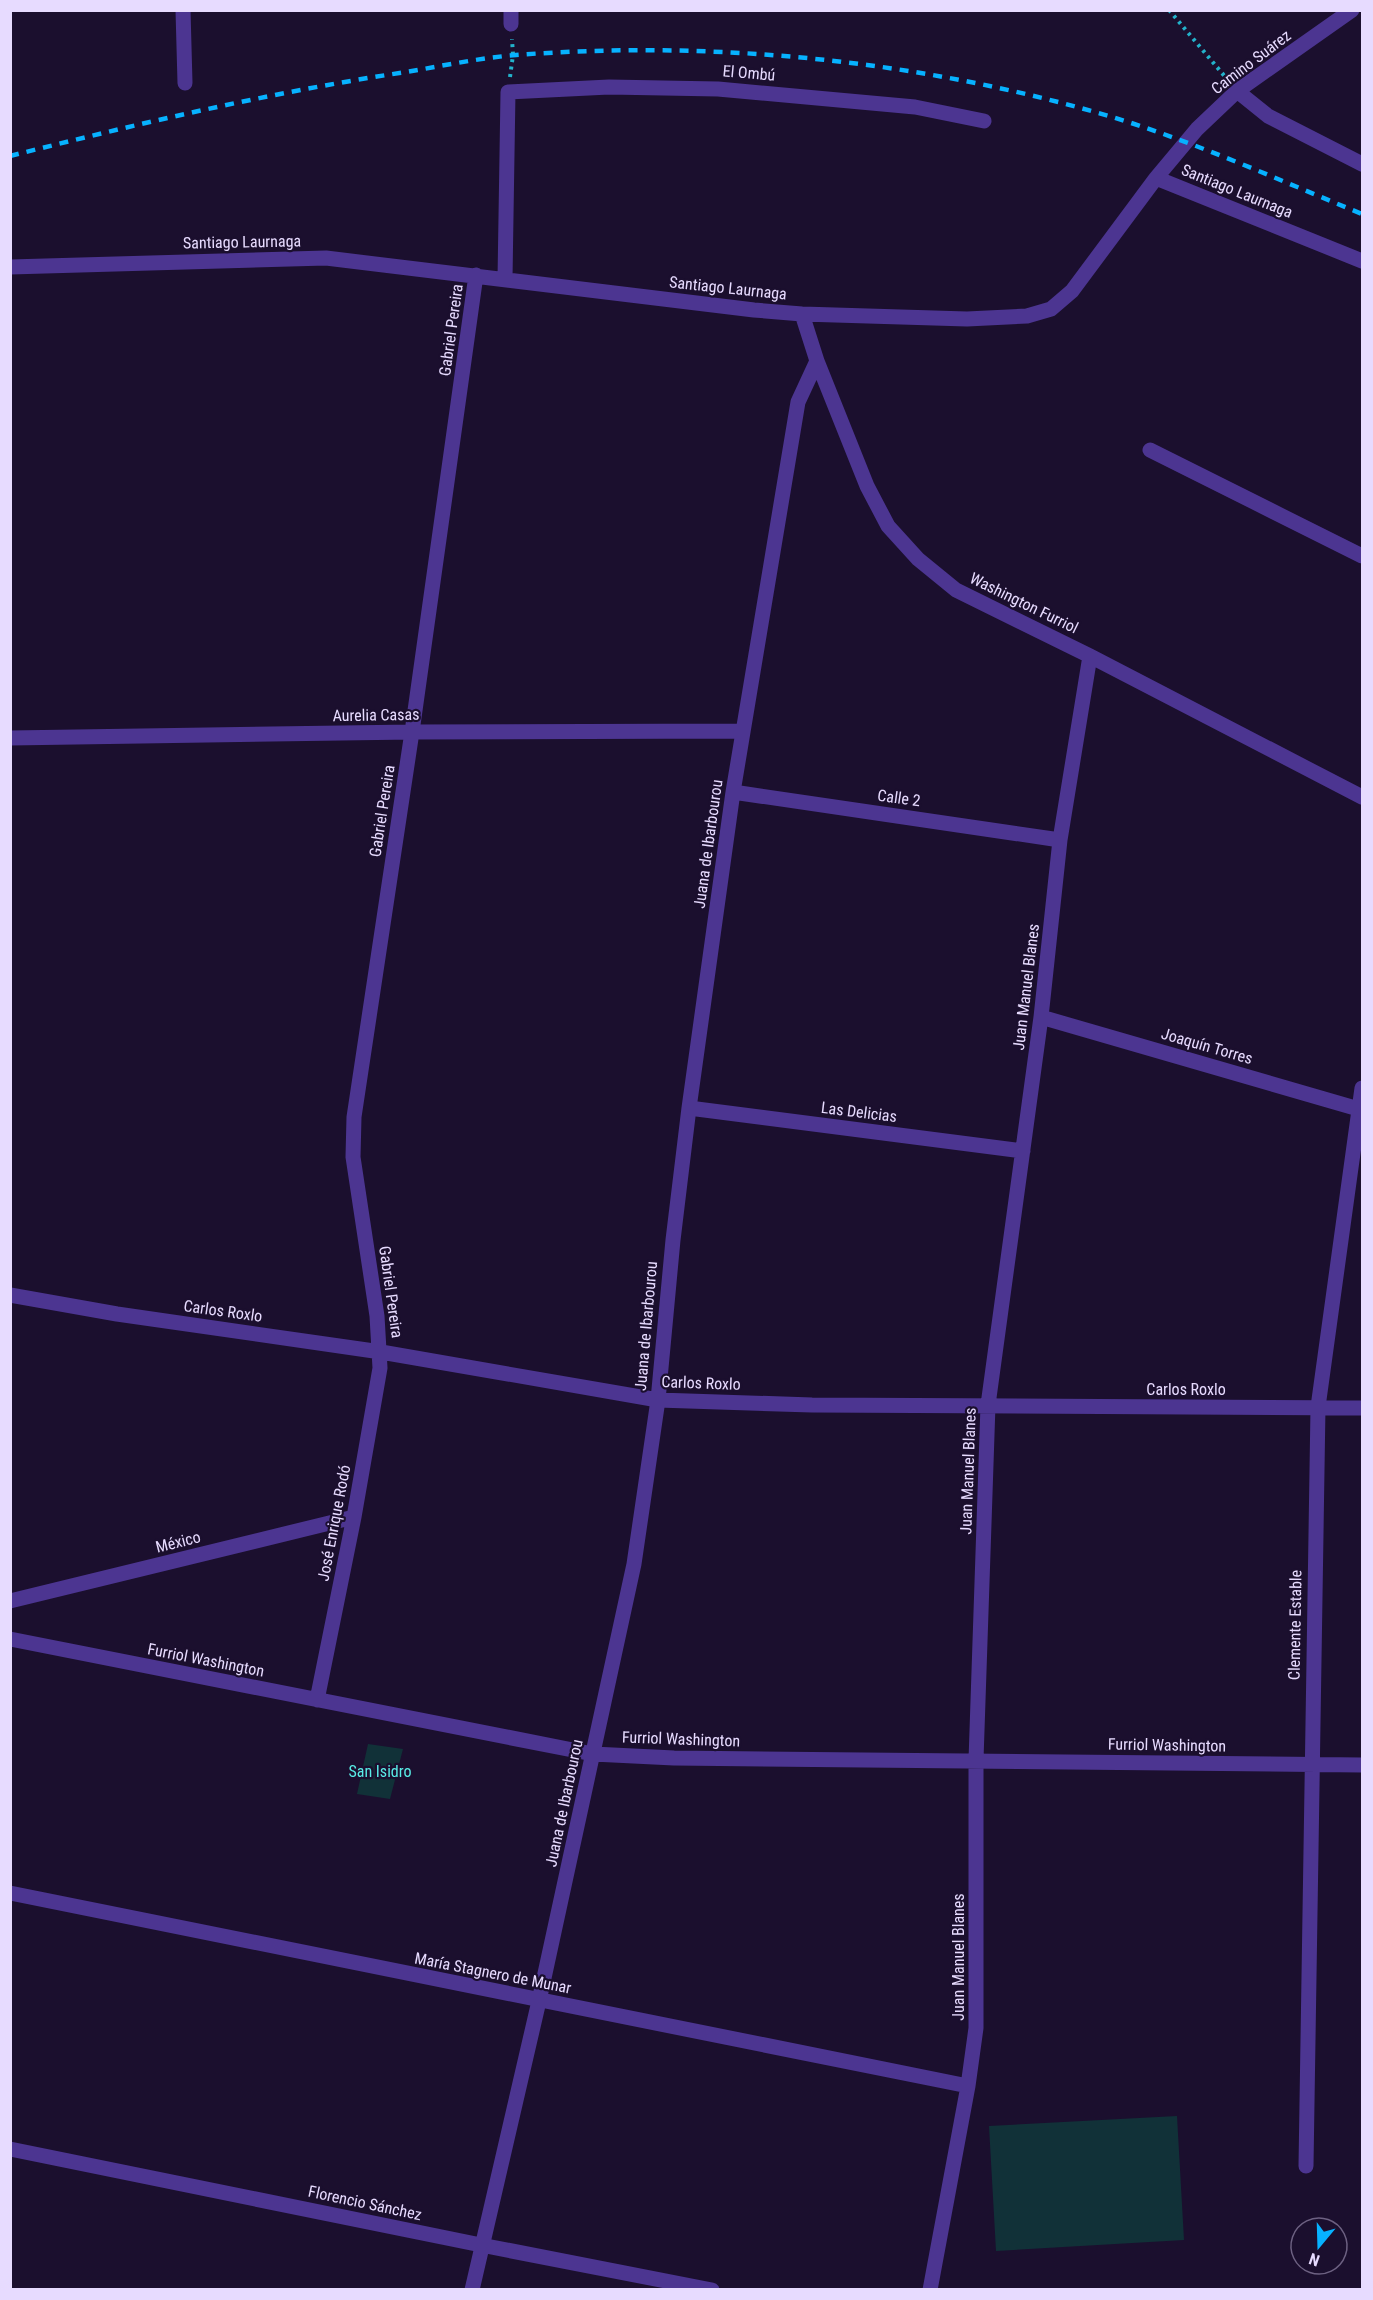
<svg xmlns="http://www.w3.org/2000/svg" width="1373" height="2300" viewBox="0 0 1373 2300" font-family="'Roboto Condensed',sans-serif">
	<rect width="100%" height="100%" fill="#1b0f2e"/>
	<path fill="#113138" d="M368,1744L403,1749L390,1799L357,1794Z
		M1177,2116L1184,2240L996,2251L989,2126Z"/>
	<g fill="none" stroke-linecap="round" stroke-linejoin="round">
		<path stroke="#23b2cb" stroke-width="4" stroke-dasharray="3 4.5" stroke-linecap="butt" d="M1169,10L1227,79
			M510,77L513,55L512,39"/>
		<path stroke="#4c3591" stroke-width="15" d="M183,10L185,83
			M511,10V24
			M1237,91L1268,116L1362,164
			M1156,178L1362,261
			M10,267L326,258L754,310L802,314L967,319L1027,316L1051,309L1072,291L1156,178L1197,129L1237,91L1352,10
			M505,279L508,92L609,87L718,89L915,107L984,121
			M802,314L817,361L867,486L888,526L918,559L956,590L1090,656L1362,797
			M1150,450L1362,556
			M10,738L412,732L742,731
			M733,792L1060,840
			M1041,1017L1362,1110
			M689,1108L1023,1151
			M10,1295L117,1314L381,1352L658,1400L812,1405L1362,1408
			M10,1601L354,1517
			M10,1639L593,1754L674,1758L1362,1765
			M317,1700L354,1517L380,1368L377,1316L353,1157L354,1117L412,732L476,275
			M10,1893L968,2086
			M10,2149L481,2245L712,2290
			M1306,2166L1318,1407L1362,1088
			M472,2290L539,2001L634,1564L658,1400L673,1240L689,1108L733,792L798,402L817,361
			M930,2290L968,2086L976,2028V1760L988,1405L1041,1017L1060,840L1090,656"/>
		<path stroke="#07b2ff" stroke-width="4.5" stroke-dasharray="9 8" stroke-linecap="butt" d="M10,156C141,123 273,92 406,72C442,66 479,58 516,55C714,40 918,60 1109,116C1195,142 1279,180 1362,214"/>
	</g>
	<g text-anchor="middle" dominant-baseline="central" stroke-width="4.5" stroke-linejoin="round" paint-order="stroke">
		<g font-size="16" fill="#e7dbff" stroke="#1b0f2e">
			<text transform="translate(1251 62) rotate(-37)">Camino Suárez</text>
			<text transform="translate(749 73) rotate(5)">El Ombú</text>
			<text transform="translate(1237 191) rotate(22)">Santiago Laurnaga</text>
			<text transform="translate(242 242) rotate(-1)">Santiago Laurnaga</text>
			<text transform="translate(728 288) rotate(6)">Santiago Laurnaga</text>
			<text transform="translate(451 330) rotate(-82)">Gabriel Pereira</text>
			<text transform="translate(1024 603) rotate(26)">Washington Furriol</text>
			<text transform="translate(376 715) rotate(-1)">Aurelia Casas</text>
			<text transform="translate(899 798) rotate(8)">Calle 2</text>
			<text transform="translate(382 811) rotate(-81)">Gabriel Pereira</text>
			<text transform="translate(708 844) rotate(-82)">Juana de Ibarbourou</text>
			<text transform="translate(1026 987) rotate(-83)">Juan Manuel Blanes</text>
			<text transform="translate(1207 1046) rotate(16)">Joaquín Torres</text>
			<text transform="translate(859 1112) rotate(7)">Las Delicias</text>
			<text transform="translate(391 1292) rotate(82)">Gabriel Pereira</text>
			<text transform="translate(223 1311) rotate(8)">Carlos Roxlo</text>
			<text transform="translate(646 1326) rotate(-85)">Juana de Ibarbourou</text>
			<text transform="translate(701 1383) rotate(2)">Carlos Roxlo</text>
			<text x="1186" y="1389">Carlos Roxlo</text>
			<text transform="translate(968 1471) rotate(-88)">Juan Manuel Blanes</text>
			<text transform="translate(334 1523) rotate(-79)">José Enrique Rodó</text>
			<text transform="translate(178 1542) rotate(-14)">México</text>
			<text transform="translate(1295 1625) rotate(-89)">Clemente Estable</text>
			<text transform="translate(206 1660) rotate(11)">Furriol Washington</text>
			<text transform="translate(681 1739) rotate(2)">Furriol Washington</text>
			<text transform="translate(1167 1745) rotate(1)">Furriol Washington</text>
			<text transform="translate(564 1803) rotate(-78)">Juana de Ibarbourou</text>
			<text transform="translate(958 1957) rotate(-90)">Juan Manuel Blanes</text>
			<text transform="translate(493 1973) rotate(11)">María Stagnero de Munar</text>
			<text transform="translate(365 2203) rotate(12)">Florencio Sánchez</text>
		</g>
		<g font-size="16" fill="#59ede7" stroke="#1b0f2e">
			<text x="380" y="1771">San Isidro</text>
		</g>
	</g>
	<rect width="1373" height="2300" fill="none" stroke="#e7dbff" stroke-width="24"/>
	<g transform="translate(1319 2246) rotate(199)"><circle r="28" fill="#1b0f2e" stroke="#6d6182" stroke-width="1.5"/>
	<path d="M0-4.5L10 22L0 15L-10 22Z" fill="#07b2ff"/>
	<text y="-9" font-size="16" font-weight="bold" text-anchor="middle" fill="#e7dbff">N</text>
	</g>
</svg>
